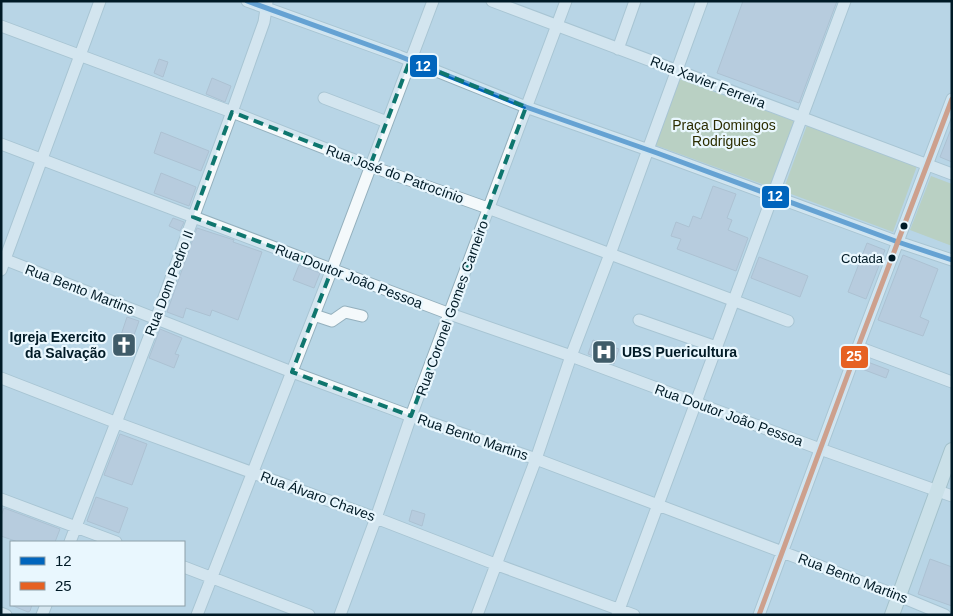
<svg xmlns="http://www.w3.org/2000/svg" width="953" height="616" viewBox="0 0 953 616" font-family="Arial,sans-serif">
	<rect width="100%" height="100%" fill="#b8d6e6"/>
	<path fill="#bac99a" d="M679,79L794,121L770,187L655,145Z
		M807,125L917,166L893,232L783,191Z
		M931,176L952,184V246L910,230Z"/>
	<path fill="#b6c2d5" stroke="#9ea9bb" d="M743,1H837L799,103L717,73Z
		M159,59L168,62L163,77L154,73Z
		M212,78L231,86L225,102L206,94Z
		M951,129H952V162L940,157Z
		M161,132L209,151L201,171L154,153Z
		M161,173L196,187L189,206L154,193Z
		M713,186L736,194L727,218L732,220L728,230L748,238L736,271L677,249L681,239L671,236L676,222L689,227L693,216L701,219Z
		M173,218L184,222L180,231L169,226Z
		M197,228L234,240L233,242L262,252L238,320L212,310L210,316L186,308L183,318L167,312Z
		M867,243L885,250L866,299L848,292Z
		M903,255L938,269L920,317L929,321L923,336L878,320Z
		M759,257L808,276L800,297L751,278Z
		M299,265L320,273L314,288L293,280Z
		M127,317L139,321L128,352L117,347Z
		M160,329L182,338L175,354L179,355L174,368L149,358Z
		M593,340L619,349L614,364L588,354Z
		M865,361L889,370L886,378L862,369Z
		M120,434L147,444L132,485L104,475Z
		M96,497L128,508L119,533L87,521Z
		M4,508L60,529L55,542H18L1,536V516Z
		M412,510L425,514L422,526L409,521Z
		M930,559L952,567V606L918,594Z
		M11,605H32L30,611L28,612Z"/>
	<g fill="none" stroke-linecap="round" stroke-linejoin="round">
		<defs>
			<path id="minor" d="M247,1L399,56L526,107L657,153L898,242L952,260
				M492,1L952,174
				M1,26L232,112L370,166L496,211L788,321
				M618,49L635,1
				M324,98L387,122
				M1,144L450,314L571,356L820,449L952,496
				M1,258L292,372L411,416L536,459L899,596L945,615
				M1,270L100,1
				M314,315L332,321L345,312L362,316
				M639,320L716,347
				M858,347L952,382
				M1,378L125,426L376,518L495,564L634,615
				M1,499L116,542
				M70,542L156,319L232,112L264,22L267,2
				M184,567L309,615
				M1,613L6,615
				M42,615L46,605
				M197,615L332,269L433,1
				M340,615L376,518L411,416L566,1
				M477,615L536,459L571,356L610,254L702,1
				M617,615L845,1
				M759,615L858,347L952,99"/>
			<path id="major" d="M892,615L952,450"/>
		</defs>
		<use href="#minor" stroke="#94b0bd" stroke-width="13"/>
		<use href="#major" stroke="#8aa9ac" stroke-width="16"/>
		<use href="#minor" stroke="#f4f9fb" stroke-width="11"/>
		<use href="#major" stroke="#dfedec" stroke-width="14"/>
		<defs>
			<path id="bus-1" d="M247,1L399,56L526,107L657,153L898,242L952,260"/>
			<path id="bus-2" d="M759,615L858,347L952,99"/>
		</defs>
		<use href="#bus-1" stroke="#e9f7fe" stroke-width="9"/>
		<use href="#bus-2" stroke="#e9f7fe" stroke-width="9"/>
		<use href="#bus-1" stroke="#0065bd" stroke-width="5"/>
		<use href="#bus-2" stroke="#e66122" stroke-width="5"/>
	</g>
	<path d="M0 0H953V616H0ZM410,60L526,107L411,416L292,372L332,269L193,217L232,112L370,166Z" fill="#b8d6e6" fill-opacity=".55" fill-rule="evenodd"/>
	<path fill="none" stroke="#0f766e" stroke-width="4" stroke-dasharray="10 6" stroke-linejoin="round" d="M410,60L526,107L411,416L292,372L332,269L193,217L232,112L370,166Z"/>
	<defs>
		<symbol id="church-square" viewBox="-11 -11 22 22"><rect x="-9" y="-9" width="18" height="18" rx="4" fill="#405c69" stroke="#e9f7fe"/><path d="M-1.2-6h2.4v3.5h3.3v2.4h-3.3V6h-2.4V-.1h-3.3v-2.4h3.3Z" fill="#fff"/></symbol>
		<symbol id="hospital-square" viewBox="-11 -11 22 22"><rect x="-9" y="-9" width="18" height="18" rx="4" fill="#405c69" stroke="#e9f7fe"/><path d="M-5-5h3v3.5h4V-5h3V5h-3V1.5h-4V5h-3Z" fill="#fff"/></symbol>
	</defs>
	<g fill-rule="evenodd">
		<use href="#church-square" x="110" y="331" width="28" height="28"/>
		<use href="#hospital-square" x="590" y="338" width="28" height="28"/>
	</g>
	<g fill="#001a26" stroke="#e9f7fe" stroke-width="2">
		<circle cx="904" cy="226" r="4.5"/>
		<circle cx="892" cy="258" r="4.5"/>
	</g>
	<g text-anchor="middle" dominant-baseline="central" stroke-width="4.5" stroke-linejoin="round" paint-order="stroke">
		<g font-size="13" fill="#001a26" stroke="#e9f7fe" text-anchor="end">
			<text x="883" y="258">Cotada</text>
		</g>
		<g font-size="14" fill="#001a26" stroke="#e9f7fe">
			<text transform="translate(708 82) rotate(21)">Rua Xavier Ferreira</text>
			<text transform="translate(395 174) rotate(20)">Rua José do Patrocínio</text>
			<text transform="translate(349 276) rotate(21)">Rua Doutor João Pessoa</text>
			<text transform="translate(169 283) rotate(-69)">Rua Dom Pedro II</text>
			<text transform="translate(80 289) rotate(21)">Rua Bento Martins</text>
			<text transform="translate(452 308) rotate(-70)">Rua Coronel Gomes Carneiro</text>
			<text transform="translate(729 415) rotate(20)">Rua Doutor João Pessoa</text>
			<text transform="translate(473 437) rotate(19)">Rua Bento Martins</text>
			<text transform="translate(318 496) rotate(20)">Rua Álvaro Chaves</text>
			<text transform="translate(853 578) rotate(21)">Rua Bento Martins</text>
		</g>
		<g font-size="14" fill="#2c2d00" stroke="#e9f7fe">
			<text x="724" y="125">Praça Domingos<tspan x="724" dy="16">Rodrigues</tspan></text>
		</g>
		<g font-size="14" font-weight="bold" fill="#001a26" stroke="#e9f7fe" text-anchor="end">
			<text x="106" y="337">Igreja Exercito<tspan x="106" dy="16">da Salvação</tspan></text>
			<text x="622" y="352" text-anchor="start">UBS Puericultura</text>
		</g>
	</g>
	<g stroke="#e9f7fe" stroke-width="2">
		<rect x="409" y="54" width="29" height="24" rx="5" fill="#0065bd"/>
		<rect x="761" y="185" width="29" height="24" rx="5" fill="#0065bd"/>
		<rect x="840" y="345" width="29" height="24" rx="5" fill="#e66122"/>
	</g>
	<g font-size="14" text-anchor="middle" font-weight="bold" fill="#fff">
		<text x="423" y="71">12</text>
		<text x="775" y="201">12</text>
		<text x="854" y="361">25</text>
	</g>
	<rect width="953" height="616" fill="none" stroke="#001a26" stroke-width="5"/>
	<rect x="10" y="541" width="175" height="65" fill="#e9f7fe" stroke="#8c9fa8"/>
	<rect x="20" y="557" width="25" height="8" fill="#0065bd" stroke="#8c9fa8"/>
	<text x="55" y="566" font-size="15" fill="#001a26">12</text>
	<rect x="20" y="582" width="25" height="8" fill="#e66122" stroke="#8c9fa8"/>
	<text x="55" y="591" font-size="15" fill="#001a26">25</text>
</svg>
